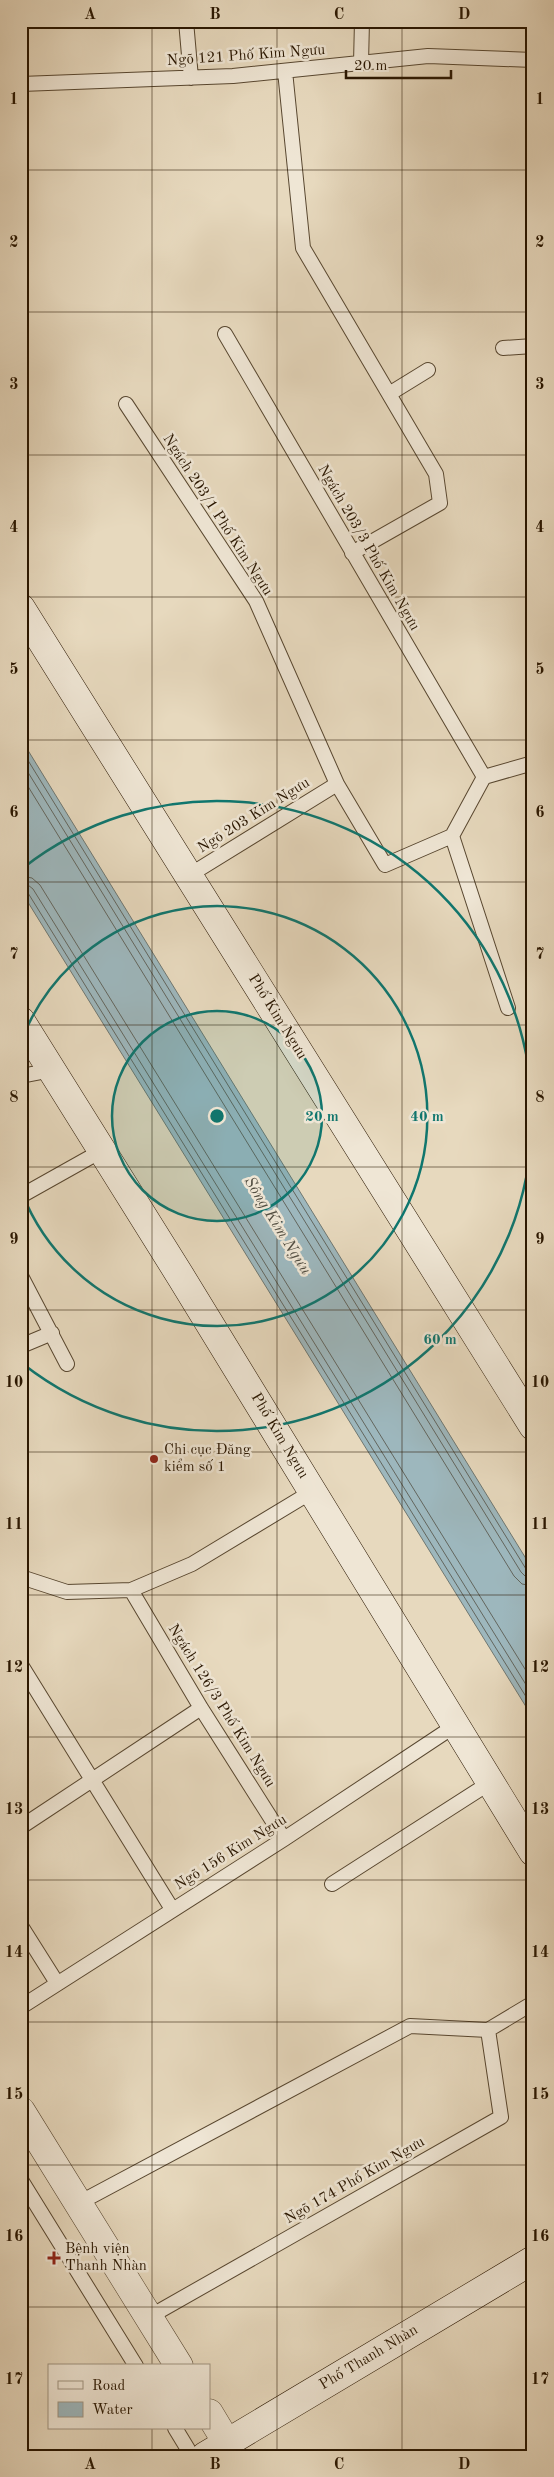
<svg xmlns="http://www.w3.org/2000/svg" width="554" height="2477" viewBox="0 0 554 2477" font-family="'Old Standard TT',serif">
	<rect width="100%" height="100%" fill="#e7d9be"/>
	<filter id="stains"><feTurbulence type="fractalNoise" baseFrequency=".004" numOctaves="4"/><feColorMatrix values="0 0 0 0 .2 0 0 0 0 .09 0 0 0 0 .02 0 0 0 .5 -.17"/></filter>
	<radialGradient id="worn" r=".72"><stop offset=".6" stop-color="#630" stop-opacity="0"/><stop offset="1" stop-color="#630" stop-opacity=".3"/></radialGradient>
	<path fill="#9db7bd" stroke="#6f7771" d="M21,739L533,1570V1718L21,891Z"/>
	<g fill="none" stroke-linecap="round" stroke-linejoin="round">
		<path stroke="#63665e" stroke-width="1" d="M21,749L526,1569L533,1572
			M21,761L521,1572L526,1577L533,1578
			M21,775L514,1576L522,1584L533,1586
			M21,876L32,878L40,885L533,1682
			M21,883L28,885L33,889L533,1696
			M21,890L28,893L533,1708"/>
		<defs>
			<path id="lane" d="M186,21L191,78
				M361,63L362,21
				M285,71L303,248L436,474L440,503L352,553
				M21,84L233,76L428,56L533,60
				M225,334L484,777
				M503,348L533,346
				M389,394L428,370
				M126,404L256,601L337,784L385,865L452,836L484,777L533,763
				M452,836L508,1008
				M188,876L337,784
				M21,1076L52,1070
				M21,1196L103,1150
				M21,1276L67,1364
				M21,1346L52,1333
				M21,1577L67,1592L131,1590L192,1564L313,1491
				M131,1590L201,1708L284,1839
				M21,1665L172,1909
				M21,1827L201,1708
				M332,1884L491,1782
				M21,1926L57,1983
				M21,2007L284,1839L456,1725
				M21,2180L136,2366
				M77,2204L410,2026L488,2030L533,2003
				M149,2317L501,2117L488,2030
				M175,2428L192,2456"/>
			<path id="street" d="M21,2111L179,2366
				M209,2413L227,2443"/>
			<path id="secondary" d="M21,608L533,1426
				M21,1021L181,1277L533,1852
				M205,2456L533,2260"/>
		</defs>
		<use href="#lane" stroke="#584730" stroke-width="16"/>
		<use href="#street" stroke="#584730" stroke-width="29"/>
		<use href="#secondary" stroke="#291600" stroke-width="29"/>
		<use href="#lane" stroke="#efe6d5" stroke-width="14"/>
		<use href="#street" stroke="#efe6d5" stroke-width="28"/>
		<use href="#secondary" stroke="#efe6d5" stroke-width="28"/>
	</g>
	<path fill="none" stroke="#291600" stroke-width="1" stroke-opacity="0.55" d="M152,21V2366M277,21V2456M402,21V2456M21,170H533M21,312H533M21,455H533M21,597H533M21,740H533M21,882H533M21,1025H533M21,1167H533M21,1310H533M21,1452H533M21,1595H533M21,1737H533M21,1880H533M21,2022H533M21,2165H533M21,2307H533M152,2428V2456"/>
	<circle cx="217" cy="1116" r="105" fill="#0f766e" fill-opacity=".12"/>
	<g fill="none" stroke="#0f766e" stroke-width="2.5">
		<circle cx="217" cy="1116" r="105"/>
		<path d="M22 1039A210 210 0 1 1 22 1193"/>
		<path d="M23 868A315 315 0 1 1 23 1364"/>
	</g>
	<g fill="#8f2418" stroke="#efe6d5" stroke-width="2">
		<circle cx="154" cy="1459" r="5"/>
		<path d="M51.5 2250.5h5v5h5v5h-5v5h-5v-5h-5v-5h5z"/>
	</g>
	<g text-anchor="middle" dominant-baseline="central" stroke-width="5" stroke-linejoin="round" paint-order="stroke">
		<g font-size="15" fill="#291600" stroke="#efe6d5">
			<text transform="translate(246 56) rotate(-4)">Ngõ 121 Phố Kim Ngưu</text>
			<text transform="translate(217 515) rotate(57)">Ngách 203/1 Phố Kim Ngưu</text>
			<text transform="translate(368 548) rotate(60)">Ngách 203/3 Phố Kim Ngưu</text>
			<text transform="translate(254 816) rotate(-32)">Ngõ 203 Kim Ngưu</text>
			<text transform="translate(277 1017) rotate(58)">Phố Kim Ngưu</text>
			<text transform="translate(279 1436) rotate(59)">Phố Kim Ngưu</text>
			<text transform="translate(221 1706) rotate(58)">Ngách 126/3 Phố Kim Ngưu</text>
			<text transform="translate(231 1853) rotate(-32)">Ngõ 156 Kim Ngưu</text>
			<text transform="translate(355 2181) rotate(-30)">Ngõ 174 Phố Kim Ngưu</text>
			<text transform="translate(369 2358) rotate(-31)">Phố Thanh Nhàn</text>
		</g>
		<g font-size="15" fill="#291600" stroke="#efe6d5" text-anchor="start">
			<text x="164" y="1450">Chi cục Đăng<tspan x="164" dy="17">kiểm số 1</tspan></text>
			<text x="65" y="2249">Bệnh viện<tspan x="65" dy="17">Thanh Nhàn</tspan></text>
		</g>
		<g font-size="16" font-style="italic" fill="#524e42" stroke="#efe6d5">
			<text transform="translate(277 1226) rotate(58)">Sông Kim Ngưu</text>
		</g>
	</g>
	<circle cx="217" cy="1116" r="8" fill="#0f766e" stroke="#efe6d5" stroke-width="2.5"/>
	<g font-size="15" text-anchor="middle" font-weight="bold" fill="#0f766e" stroke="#efe6d5" stroke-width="5" stroke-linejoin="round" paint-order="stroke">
		<text x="322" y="1121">20 m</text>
		<text x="427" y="1121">40 m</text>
		<text x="440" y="1344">60 m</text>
	</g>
	<rect width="554" height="2477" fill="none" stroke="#e7d9be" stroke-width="55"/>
	<rect x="48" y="2364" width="162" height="65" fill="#efe6d5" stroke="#a09380"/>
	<rect x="58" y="2381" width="25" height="8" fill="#efe6d5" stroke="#a09380"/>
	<text x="92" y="2390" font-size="15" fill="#291600">Road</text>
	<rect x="58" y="2402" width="25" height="15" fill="#9db7bd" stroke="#a09380"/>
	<text x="92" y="2414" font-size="15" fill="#291600">Water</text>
	<path d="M346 70v8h105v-8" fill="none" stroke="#291600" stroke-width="2.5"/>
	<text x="354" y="70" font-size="15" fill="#291600" stroke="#efe6d5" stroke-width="4" paint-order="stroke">20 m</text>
	<rect x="28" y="28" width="498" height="2422" fill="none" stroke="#291600" stroke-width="2"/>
	<g font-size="16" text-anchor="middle" font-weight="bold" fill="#291600">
		<text x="90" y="19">A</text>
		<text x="215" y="19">B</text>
		<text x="339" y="19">C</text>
		<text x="464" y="19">D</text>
		<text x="14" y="104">1</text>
		<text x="540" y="104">1</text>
		<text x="14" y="247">2</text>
		<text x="540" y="247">2</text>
		<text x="14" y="389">3</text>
		<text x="540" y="389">3</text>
		<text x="14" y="532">4</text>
		<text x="540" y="532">4</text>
		<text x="14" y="674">5</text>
		<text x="540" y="674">5</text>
		<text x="14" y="817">6</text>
		<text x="540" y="817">6</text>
		<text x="14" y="959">7</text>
		<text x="540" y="959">7</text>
		<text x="14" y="1102">8</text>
		<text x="540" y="1102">8</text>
		<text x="14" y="1244">9</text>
		<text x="540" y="1244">9</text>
		<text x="14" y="1387">10</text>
		<text x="540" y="1387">10</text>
		<text x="14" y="1529">11</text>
		<text x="540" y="1529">11</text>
		<text x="14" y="1672">12</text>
		<text x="540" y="1672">12</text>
		<text x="14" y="1814">13</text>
		<text x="540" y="1814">13</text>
		<text x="14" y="1957">14</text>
		<text x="540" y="1957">14</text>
		<text x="14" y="2099">15</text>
		<text x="540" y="2099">15</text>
		<text x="14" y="2241">16</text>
		<text x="540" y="2241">16</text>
		<text x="14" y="2384">17</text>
		<text x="540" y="2384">17</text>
		<text x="90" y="2469">A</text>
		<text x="215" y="2469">B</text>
		<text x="339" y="2469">C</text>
		<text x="464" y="2469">D</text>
	</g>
	<rect width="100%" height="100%" filter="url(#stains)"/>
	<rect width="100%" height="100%" fill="url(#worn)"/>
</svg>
